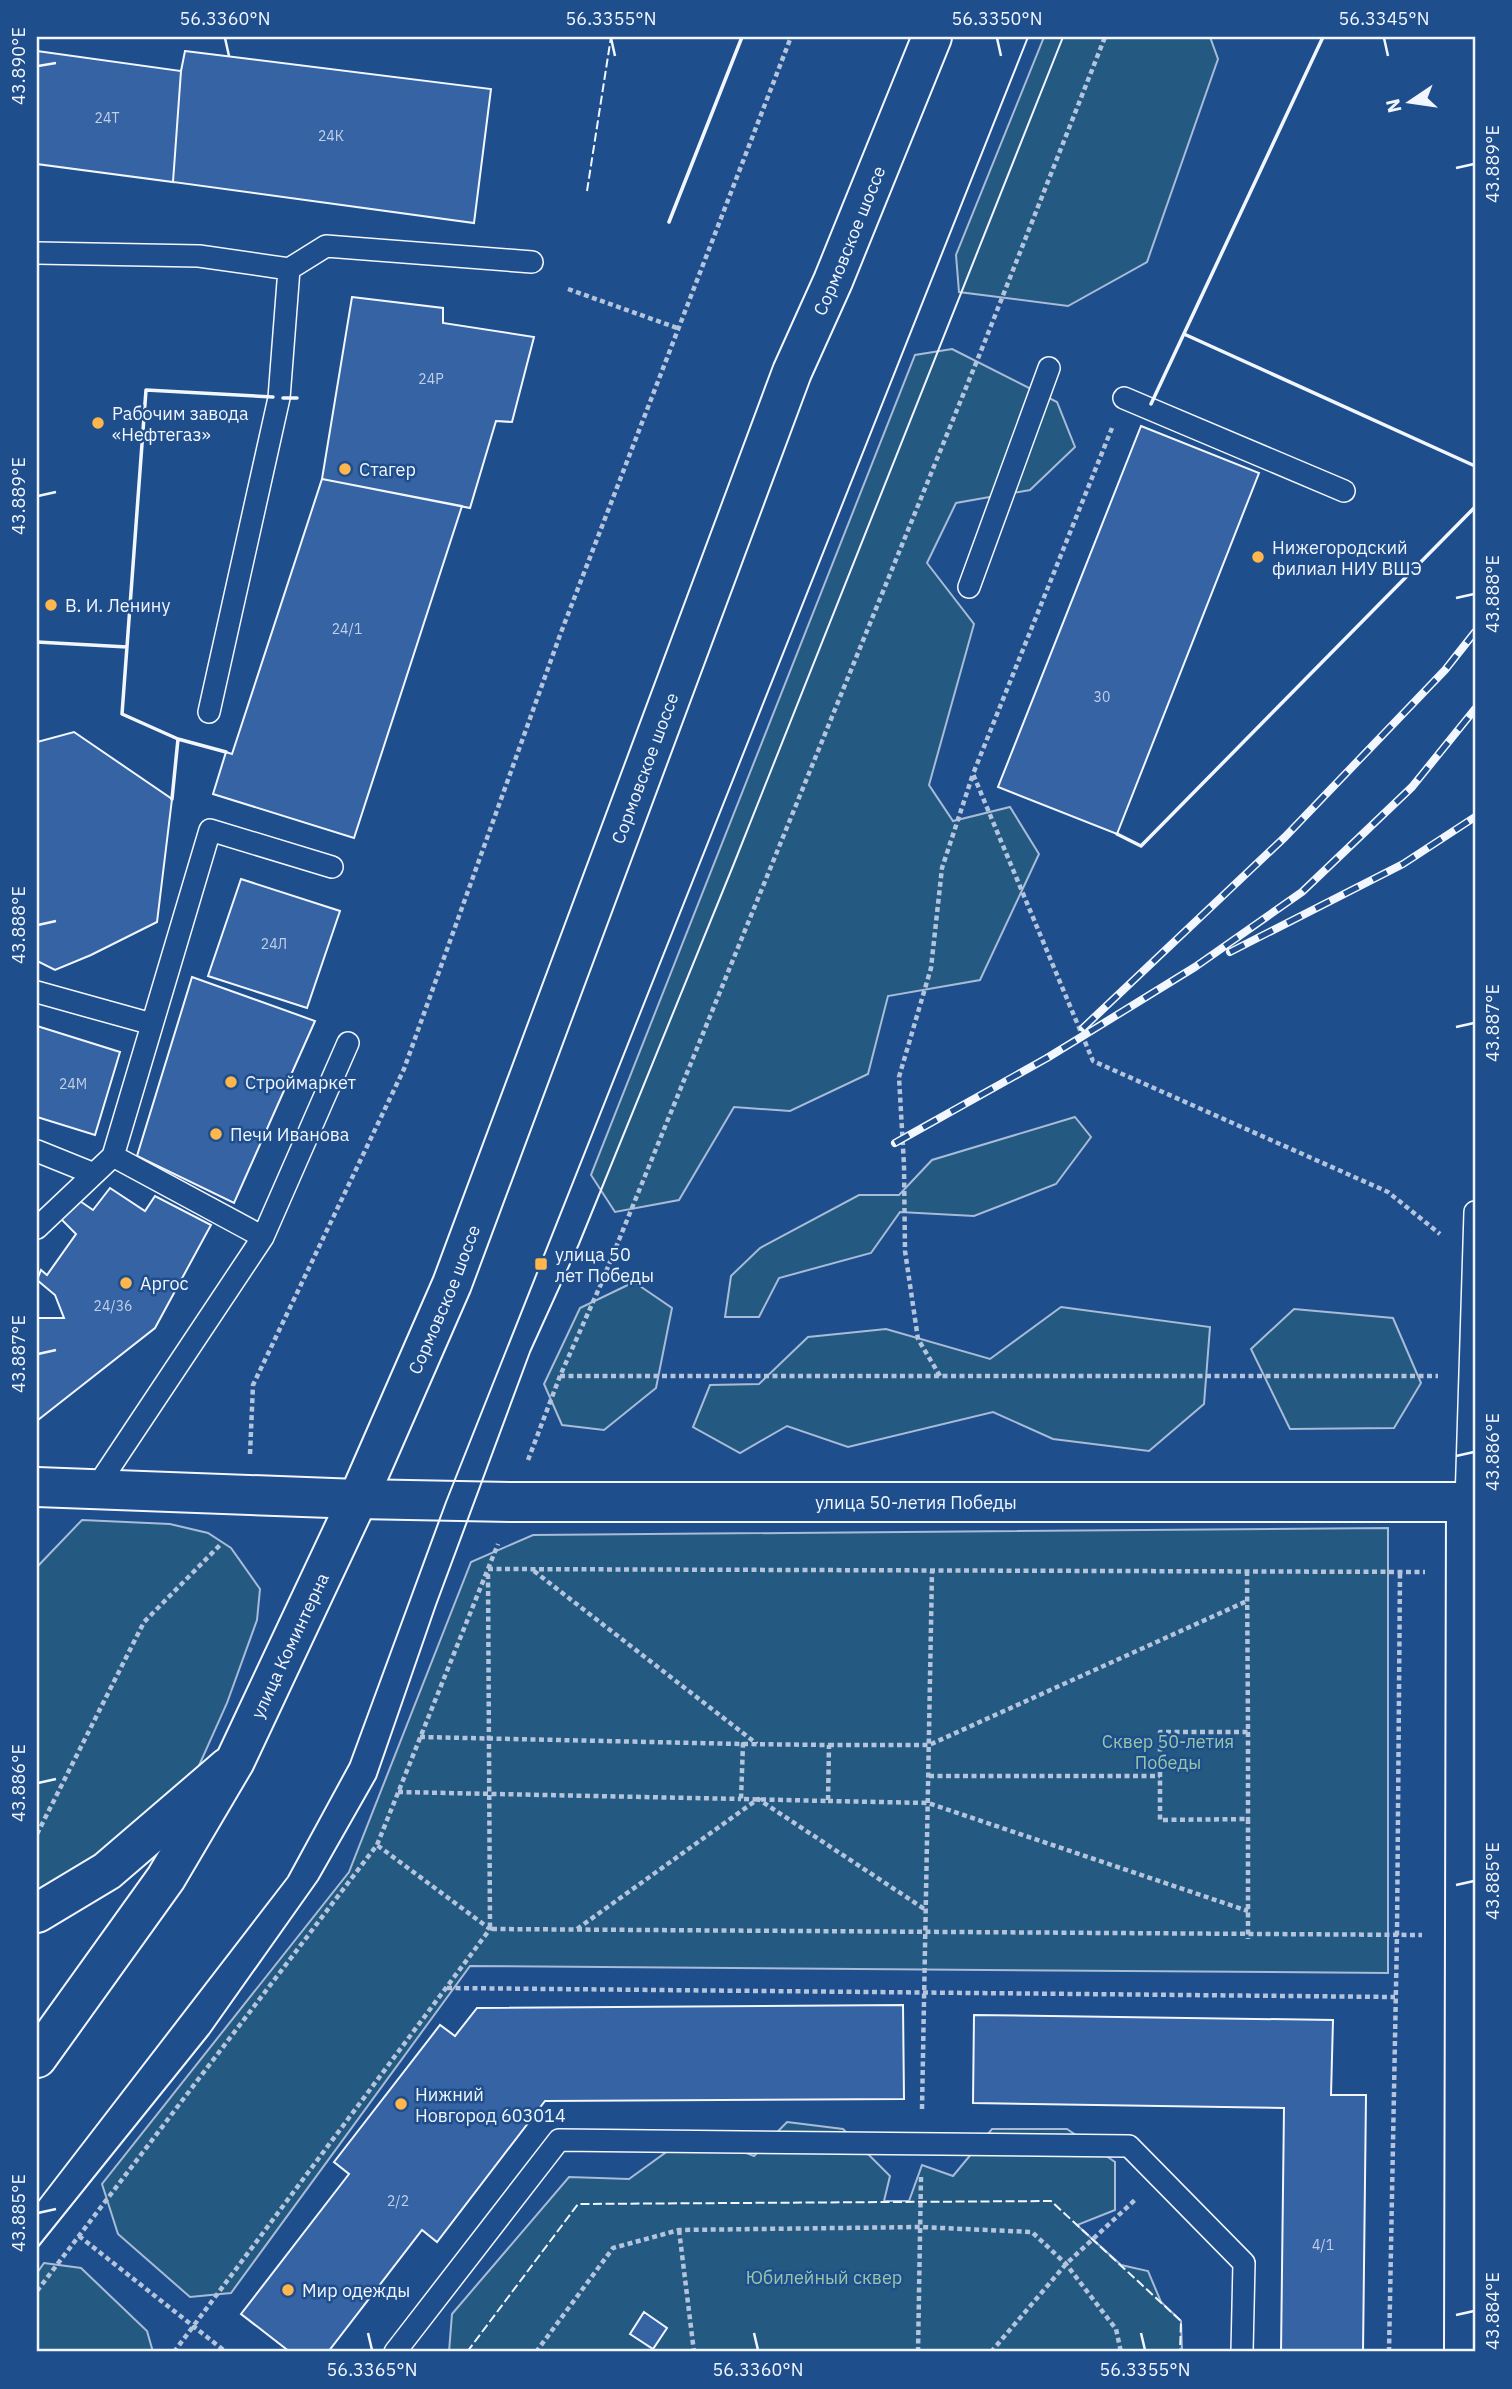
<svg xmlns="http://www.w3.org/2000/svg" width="1512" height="2389" viewBox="0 0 1512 2389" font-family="'IBM Plex Sans',sans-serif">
	<rect width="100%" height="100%" fill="#1f4e8c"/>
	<path fill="#245a82" stroke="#a8bbd7" stroke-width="2" d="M1044,37H1210L1218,59L1147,262L1068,306L959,292L956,255Z
		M952,349L1057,402L1075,447L1030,490L956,503L927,563L974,624L929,785L953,821L1010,807L1039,854L980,980L888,996L868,1074L790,1111L734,1107L679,1200L615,1212L591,1175L915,355Z
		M1075,1117L1091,1137L1056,1184L974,1216L900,1212L871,1253L779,1278L759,1317H725L731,1276L760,1248L859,1195H899L932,1160Z
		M634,1282L672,1308L656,1388L604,1430L562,1425L544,1384L580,1308Z
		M1061,1307L1210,1327L1204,1404L1149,1451L1053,1439L993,1412L848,1447L787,1426L740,1453L693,1427L710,1385L759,1384L808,1337L886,1329L990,1359Z
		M1294,1309L1393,1318L1421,1383L1394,1428L1290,1429L1251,1349Z
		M82,1520L170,1524L208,1533L231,1548L260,1589L257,1620L227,1703L189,1788L84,1874L37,1890V1567Z
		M1388,1528V1973L470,1966L231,2293L190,2297L118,2234L102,2184L349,1872L471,1562L533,1535Z
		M787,2122L843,2129L890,2176L884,2201H909L922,2165L953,2176L992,2129H1067L1115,2162V2210L1077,2225L1121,2265L1148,2271L1161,2302L1181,2321L1182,2352H449L452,2314L569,2177L629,2179L694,2132L754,2156Z
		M44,2263L81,2268L147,2331L153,2352H37V2273Z"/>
	<path fill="#3563a3" stroke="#f2f6ff" stroke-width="2" d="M37,51L181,71L173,182L37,164Z
		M185,51L491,89L474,223L173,182L181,71Z
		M352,297L443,308V323L534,337L512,422L496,421L470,508L322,479Z
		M1141,426L1259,473L1117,834L998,787Z
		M322,479L462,506L354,838L213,794L226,752L232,754Z
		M74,732L172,799L157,922L91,955L55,970L37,961V742Z
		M241,879L340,911L307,1008L208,976Z
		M192,977L315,1021L234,1203L137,1156Z
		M37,1026L120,1052L95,1135L37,1117Z
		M110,1188L145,1211L155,1196L211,1225L155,1328L38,1420L37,1318H64L55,1295L37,1280L41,1270L47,1275L76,1234L61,1219L77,1199L93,1210Z
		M903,2005L904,2099L545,2101L437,2242L422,2230L328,2352H290L241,2314L349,2174L334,2162L440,2025L455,2036L477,2008Z
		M974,2015L1333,2020L1331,2095H1366L1363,2352H1281L1284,2108L973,2103Z
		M644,2312L667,2328L653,2349L630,2334Z"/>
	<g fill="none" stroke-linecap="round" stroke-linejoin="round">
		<defs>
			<path id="service" d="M37,253L199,256L289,269L279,398L209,712
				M289,269L326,246L532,262
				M1124,398L1344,491
				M969,587L1049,368
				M37,992L152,1024
				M37,1151L94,1174
				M113,1156L263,1237
				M37,1228L113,1156L210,830L332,867
				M96,1488L263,1237L348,1043
				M1466,1502L1475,1212
				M395,2352L559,2140L1129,2146L1244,2263L1242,2352"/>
			<path id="minor" d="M1464,2352L1466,1502"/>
			<g id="tertiary">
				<path id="s1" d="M358,1499L514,1502H1475"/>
			</g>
			<path id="secondary" d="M37,1487L358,1499
				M37,1913L107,1871L228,1767"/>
			<g id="primary">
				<path id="s2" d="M37,2058L166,1878L235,1761L358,1499L452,1284L792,372L833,281L932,37"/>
			</g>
		</defs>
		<use href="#service" stroke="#f2f6ff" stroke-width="24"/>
		<use href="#minor" stroke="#f2f6ff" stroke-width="42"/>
		<use href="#tertiary" stroke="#f2f6ff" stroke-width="42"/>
		<use href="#secondary" stroke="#f2f6ff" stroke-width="42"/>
		<use href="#primary" stroke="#f2f6ff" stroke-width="42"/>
		<path stroke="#b3c4dc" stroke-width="4.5" stroke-dasharray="5 3.5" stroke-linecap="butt" d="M568,289L680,329
			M1112,428L973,774L1093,1061L1388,1192L1440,1234
			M560,1376H1438
			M940,1376L918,1339L905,1251L904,1165L899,1077L931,968L942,868L973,774
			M250,1454L253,1385L404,1069L560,635L791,37
			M528,1460L560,1376L601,1284L985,341L1105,37
			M488,1569L1425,1572
			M534,1571L757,1744
			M1247,1571L1248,1732H1160V1820L1248,1819V1939
			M488,1574L490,1929L1422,1935
			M1248,1732V1819
			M420,1737L743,1744
			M743,1744L829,1745L828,1801L741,1799Z
			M829,1745H929L1247,1601
			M929,1776H1160
			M398,1792L741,1799
			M828,1801L928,1803L1248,1911
			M37,1834L144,1622L222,1543
			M577,1929L758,1799L926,1910
			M447,1988L1395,1997
			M922,2109L932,1571
			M679,2230L694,2352
			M79,2236L226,2352
			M37,2291L377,1845L498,1544
			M174,2352L490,1929L377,1845
			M536,2352L613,2248L679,2230L920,2227L1032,2232L1066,2264L1116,2329L1121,2352
			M918,2352L921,2177
			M991,2352L1066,2264L1136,2199
			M1389,2352L1397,1935L1400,1572"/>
		<use href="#service" stroke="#1f4e8c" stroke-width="21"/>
		<use href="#minor" stroke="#1f4e8c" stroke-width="38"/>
		<use href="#tertiary" stroke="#1f4e8c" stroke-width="38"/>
		<use href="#secondary" stroke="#1f4e8c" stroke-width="38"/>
		<use href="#primary" stroke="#1f4e8c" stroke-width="38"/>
		<path stroke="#f2f6ff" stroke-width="2" d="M37,2203L288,1877L350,1763L446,1502L1028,37
			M37,2248L209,2034L318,1880L376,1778L436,1605L530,1352L579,1244L733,866L1063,37"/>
		<defs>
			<path id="rail" d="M1230,952L1403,864L1475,817
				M1083,1028L1285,837L1445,670L1475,632
				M895,1143L1047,1058L1195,967L1302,892L1412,787L1475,709"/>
		</defs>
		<use href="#rail" stroke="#f2f6ff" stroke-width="8"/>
		<use href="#rail" stroke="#1f4e8c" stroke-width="5" stroke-dasharray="16" stroke-linecap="butt"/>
		<path stroke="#f2f6ff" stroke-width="2" stroke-dasharray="9 3.5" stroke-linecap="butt" d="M587,191L611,37
			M467,2352L578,2204L1051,2201L1181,2321L1180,2352"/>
		<path stroke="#f2f6ff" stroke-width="3.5" d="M669,222L742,37
			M1184,334L1475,466
			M283,398H297
			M1151,404L1323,37
			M37,642L127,647
			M226,752L178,739L122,714L146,390L273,397
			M172,799L178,739
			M1117,834L1141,846L1475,507"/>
	</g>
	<path fill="none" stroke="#f2f6ff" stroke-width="2.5" d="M225,38L229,56M611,38L615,56M997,38L1001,56M1384,38L1388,56M38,66L56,63M1456,168L1474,164M38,496L56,492M1456,598L1474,594M38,925L56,921M1456,1027L1474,1023M38,1354L56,1350M1456,1456L1474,1452M38,1783L56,1779M1456,1885L1474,1881M38,2213L56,2209M1456,2315L1474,2311M368,2333L372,2350M754,2333L758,2350M1141,2333L1145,2350"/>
	<g fill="#ffb74d" stroke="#1f4e8c" stroke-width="2.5">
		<circle cx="98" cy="423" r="7"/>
		<circle cx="345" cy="469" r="7"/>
		<circle cx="1258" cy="557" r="7"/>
		<circle cx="51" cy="605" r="7"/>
		<circle cx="231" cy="1082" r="7"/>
		<circle cx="216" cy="1134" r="7"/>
		<rect x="534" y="1257" width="14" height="14" rx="3.5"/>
		<circle cx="126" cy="1283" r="7"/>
		<circle cx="401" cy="2104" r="7"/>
		<circle cx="288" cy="2290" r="7"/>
	</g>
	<g text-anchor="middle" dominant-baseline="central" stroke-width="5" stroke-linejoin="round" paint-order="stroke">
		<g font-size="14" fill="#c3d1e8">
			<text x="107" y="118">24Т</text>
			<text x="331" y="136">24К</text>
			<text x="431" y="379">24Р</text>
			<text x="347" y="629">24/1</text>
			<text x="1102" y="697">30</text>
			<text x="274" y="944">24Л</text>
			<text x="73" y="1084">24М</text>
			<text x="113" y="1306">24/36</text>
			<text x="398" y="2201">2/2</text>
			<text x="1323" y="2245">4/1</text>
		</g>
		<g font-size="18" fill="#f2f6ff" stroke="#1f4e8c">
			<text stroke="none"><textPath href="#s2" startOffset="1998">Сормовское шоссе</textPath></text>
			<text stroke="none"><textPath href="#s2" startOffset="1432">Сормовское шоссе</textPath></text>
			<text stroke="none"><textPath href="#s2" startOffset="864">Сормовское шоссе</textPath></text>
			<text stroke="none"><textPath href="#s1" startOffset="558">улица 50-летия Победы</textPath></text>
			<text stroke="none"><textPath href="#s2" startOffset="485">улица Коминтерна</textPath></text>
		</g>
		<g font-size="18" fill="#f2f6ff" stroke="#1f4e8c" text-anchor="start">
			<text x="112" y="413">Рабочим завода<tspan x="112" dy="21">«Нефтегаз»</tspan></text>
			<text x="359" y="469">Стагер</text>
			<text x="1272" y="547">Нижегородский<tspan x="1272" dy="21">филиал НИУ ВШЭ</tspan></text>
			<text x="65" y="605">В. И. Ленину</text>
			<text x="245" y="1082">Строймаркет</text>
			<text x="230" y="1134">Печи Иванова</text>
			<text x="555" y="1254">улица 50<tspan x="555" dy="21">лет Победы</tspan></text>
			<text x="140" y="1283">Аргос</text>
			<text x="415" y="2094">Нижний<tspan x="415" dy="21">Новгород 603014</tspan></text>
			<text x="302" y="2290">Мир одежды</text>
		</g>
		<g font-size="18" fill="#97c8a6" stroke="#1f4e8c">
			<text x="1168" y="1741">Сквер 50-летия<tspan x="1168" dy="21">Победы</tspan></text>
			<text x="824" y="2277">Юбилейный сквер</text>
		</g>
	</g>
	<rect width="1512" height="2389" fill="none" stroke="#1f4e8c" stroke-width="77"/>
	<g transform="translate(1410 102) rotate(257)" stroke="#1f4e8c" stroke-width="5" paint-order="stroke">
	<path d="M0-5L12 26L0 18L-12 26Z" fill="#f2f6ff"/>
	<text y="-10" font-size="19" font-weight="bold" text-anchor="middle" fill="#f2f6ff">N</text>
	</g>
	<rect x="38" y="38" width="1436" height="2312" fill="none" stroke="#f2f6ff" stroke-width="2.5"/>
	<g font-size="18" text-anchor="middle" fill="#f2f6ff">
		<text x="225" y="25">56.3360°N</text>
		<text x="611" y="25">56.3355°N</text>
		<text x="997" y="25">56.3350°N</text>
		<text x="1384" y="25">56.3345°N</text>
		<text transform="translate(19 66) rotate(-90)" y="6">43.890°E</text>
		<text transform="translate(1493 164) rotate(-90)" y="6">43.889°E</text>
		<text transform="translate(19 496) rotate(-90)" y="6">43.889°E</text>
		<text transform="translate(1493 594) rotate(-90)" y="6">43.888°E</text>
		<text transform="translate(19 925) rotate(-90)" y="6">43.888°E</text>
		<text transform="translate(1493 1023) rotate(-90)" y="6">43.887°E</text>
		<text transform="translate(19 1354) rotate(-90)" y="6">43.887°E</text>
		<text transform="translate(1493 1452) rotate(-90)" y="6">43.886°E</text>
		<text transform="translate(19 1783) rotate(-90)" y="6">43.886°E</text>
		<text transform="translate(1493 1881) rotate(-90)" y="6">43.885°E</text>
		<text transform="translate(19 2213) rotate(-90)" y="6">43.885°E</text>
		<text transform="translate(1493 2311) rotate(-90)" y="6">43.884°E</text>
		<text x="372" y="2376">56.3365°N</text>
		<text x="758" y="2376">56.3360°N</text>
		<text x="1145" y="2376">56.3355°N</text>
	</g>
</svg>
